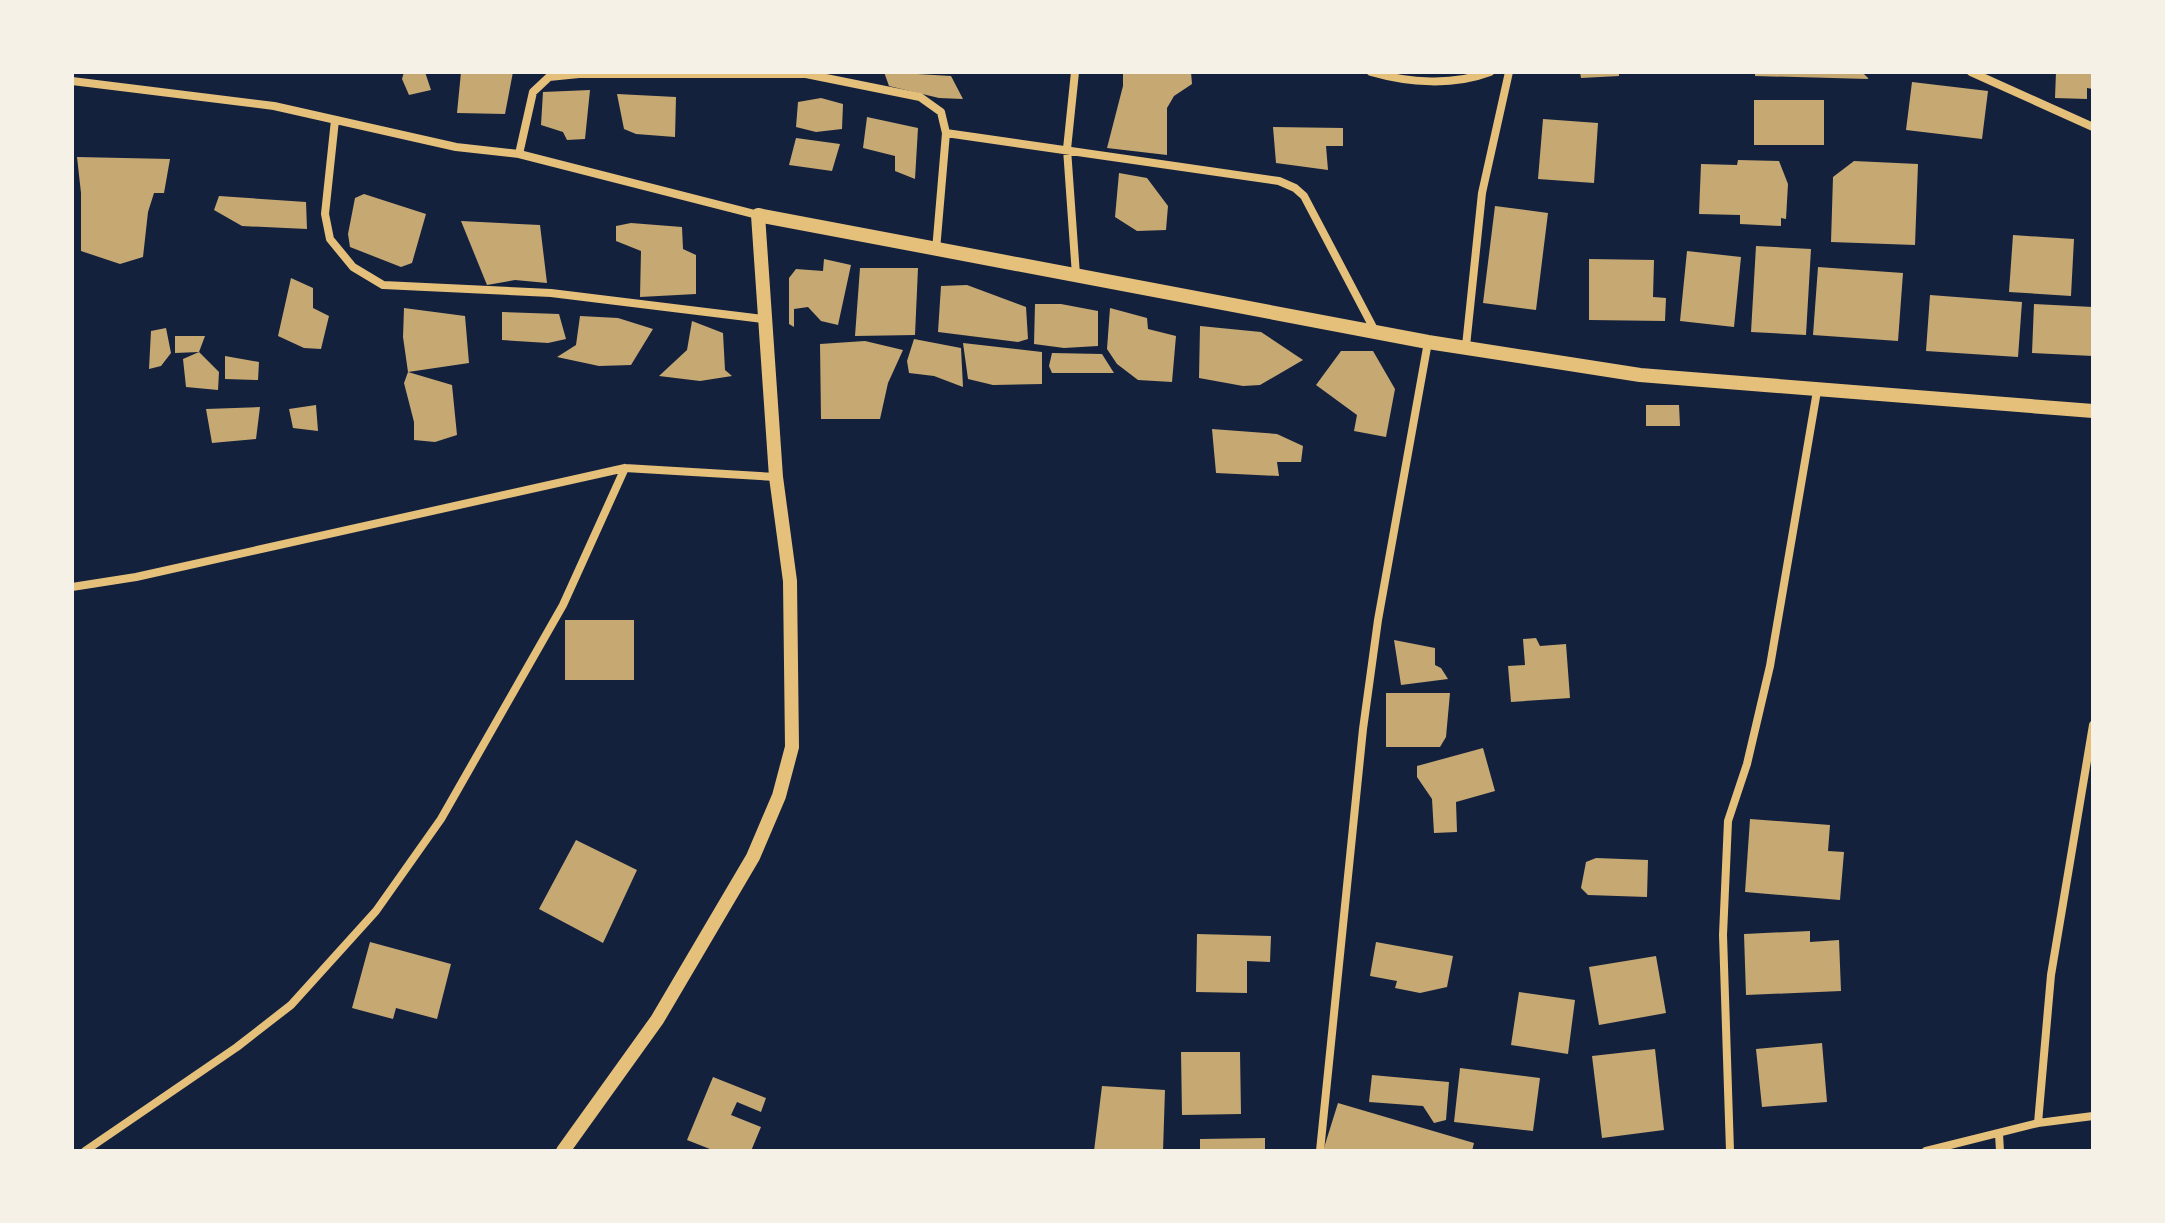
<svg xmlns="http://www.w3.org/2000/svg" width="2165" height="1223" viewBox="0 0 2165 1223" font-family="Poppins,sans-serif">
	<rect width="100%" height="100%" fill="#14213d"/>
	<path fill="#c6a872" d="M404,72H425L431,90L409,95L402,79Z
		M461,72H513L505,114L457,113Z
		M884,72L951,76L963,99L939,98L889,86Z
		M1123,72H1191L1192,84L1174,96L1167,108V155L1107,148L1123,86Z
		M1580,72H1619V76L1581,78Z
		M1755,72H1862L1869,79L1755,76Z
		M2056,72H2093V89L2087,88V99L2055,98Z
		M1912,82L1988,91L1982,139L1906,130Z
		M590,90L585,139L567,140L563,132L541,125L543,92Z
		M617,94L676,97L675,137L636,134L624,129Z
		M821,98L843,104L842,129L816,132L796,127L798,102Z
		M1754,100H1824V145H1754Z
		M867,117L918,128L915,179L895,171V156L863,148Z
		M1543,119L1598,123L1594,183L1538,179Z
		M1273,127L1343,128V146H1326L1328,170L1276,163Z
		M796,138L840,144L832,171L789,165Z
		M77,157L170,159L164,193H154L148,212L143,257L120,264L81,251V193Z
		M1738,160L1779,161L1788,184L1786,219L1781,218V226L1740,224V215L1699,214L1701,164L1737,165Z
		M1854,161L1918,164L1915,245L1831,242L1833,177Z
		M1119,173L1147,178L1168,206L1166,230L1137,231L1115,217Z
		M364,194L426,214L412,263L401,267L350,247L348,234L355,198Z
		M219,196L306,202L307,229L242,226L214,210Z
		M1495,206L1548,213L1536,310L1483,303Z
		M461,221L540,225L547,283L515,280L487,285Z
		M631,223L682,227L683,249L696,255V294L640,297L641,251L616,241V226Z
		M2013,235L2074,239L2071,296L2009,292Z
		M1756,246L1811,249L1806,335L1751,332Z
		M1687,251L1741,257L1734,327L1680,321Z
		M824,259L851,265L838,325L821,321L808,307L794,309V327L789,324V278L796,269L823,271Z
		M1589,259L1654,260L1653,297L1666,298L1665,321L1589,320Z
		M1818,267L1903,273L1898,341L1813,335Z
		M860,268H918L915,335L855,336Z
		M291,278L313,288V308L329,316L321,349L304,348L278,336Z
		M967,285L1026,307L1028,339L1018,342L938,332L941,286Z
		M1930,295L2022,302L2018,357L1926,351Z
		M1035,304H1061L1098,311V346L1064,348L1034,344Z
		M2034,304L2093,307V356L2032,353Z
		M404,308L465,316L469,363L408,372L403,337Z
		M1110,308L1147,318L1148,329L1176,336L1172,382L1138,380L1117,364L1107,349Z
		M502,312L559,314L566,339L548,343L502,340Z
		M580,316L618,318L653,329L631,365L599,366L557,357L576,345Z
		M692,321L723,333L725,370L732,376L700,381L659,376L687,350Z
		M1200,326L1261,332L1303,360L1260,385L1243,386L1199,378Z
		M166,328L171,353L161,366L149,369L151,331Z
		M175,336H205L199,352L175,353Z
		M914,339L961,348L963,387L934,376L909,373L907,361Z
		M865,341L903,350L888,383L880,419H821L820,344Z
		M963,343L1042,352V384L993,385L968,379Z
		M1341,351H1373L1395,389L1386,437L1354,431L1357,415L1316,385Z
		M199,352L219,372L218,390L186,387L183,359Z
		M1052,353L1102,354L1114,373H1052L1049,366Z
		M225,356L259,362L258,380L225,379Z
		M408,372L452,385L457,435L435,442L414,440V422L404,383Z
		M316,405L318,431L293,428L289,409Z
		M1646,405H1679L1680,426H1646Z
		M260,407L256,439L212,443L206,409Z
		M1212,429L1277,434L1303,446L1301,462H1277L1279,476L1216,473Z
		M565,620H634V680H565Z
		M1536,638L1540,646L1566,644L1570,698L1511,702L1508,666L1525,665L1523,639Z
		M1394,640L1435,648V665L1441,668L1448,679L1401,685Z
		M1386,693H1450L1446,737L1440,747H1386Z
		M1483,748L1495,791L1456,802L1457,832L1434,833L1432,799L1417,777V766Z
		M1750,819L1830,825L1828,851L1844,852L1840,900L1745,892Z
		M576,840L637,870L603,943L539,909Z
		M1596,858L1648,860L1647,897L1588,895L1581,888L1586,862Z
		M1810,931V942L1839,940L1841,991L1746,995L1744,934Z
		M1197,934L1271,936L1270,962L1247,961V993L1196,992Z
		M370,942L451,964L437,1019L396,1008L393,1019L352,1008Z
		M1376,942L1453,956L1447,987L1420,993L1395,988L1397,981L1370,976Z
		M1656,956L1666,1013L1599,1025L1589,967Z
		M1519,992L1575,1000L1568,1054L1511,1045Z
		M1822,1043L1827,1102L1762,1107L1756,1049Z
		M1655,1049L1664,1130L1602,1138L1592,1056Z
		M1181,1052H1240L1241,1114L1182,1115Z
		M1460,1068L1540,1078L1533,1131L1454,1122Z
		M1372,1075L1449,1082L1446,1120L1434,1123L1423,1106L1369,1102Z
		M713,1077L766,1098L761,1112L737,1102L731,1115L761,1127L751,1151H715L687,1140Z
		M1102,1086L1165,1090L1163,1151H1094Z
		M1338,1103L1474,1143L1472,1151H1323Z
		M1265,1138V1151H1200V1139Z"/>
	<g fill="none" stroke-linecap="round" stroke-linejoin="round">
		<path stroke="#e5c07b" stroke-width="8" d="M1075,72L1067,149L1076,275
			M1371,72C1409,83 1453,86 1490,72
			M1971,72L2093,127
			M72,81L274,106L456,147L519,154L758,215
			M335,120L325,214L330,239L353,267L383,285L551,293L763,319
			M519,154L533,92L549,77L579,74H806L920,97L941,112L946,133
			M936,250L946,133L1279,181L1295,188L1304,196L1375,331
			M1466,346L1482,193L1509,72
			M72,587L136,577L625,468L776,477
			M2038,1123L2051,975L2093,725
			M1999,1134L2000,1151
			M85,1151L237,1047L291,1005L376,911L441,819L563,605L625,468
			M1320,1151L1363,729L1378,620L1428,342
			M1730,1151L1723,935L1728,821L1747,764L1770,666L1817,391
			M1926,1151L2038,1123L2093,1116"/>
		<path stroke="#e5c07b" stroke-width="14" d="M563,1151L657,1020L753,857L779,796L792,747L790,581L776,477L758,215L1428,342L1640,375L2093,411"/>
	</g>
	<rect width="2165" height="1223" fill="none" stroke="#f6f1e7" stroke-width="148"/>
</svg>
